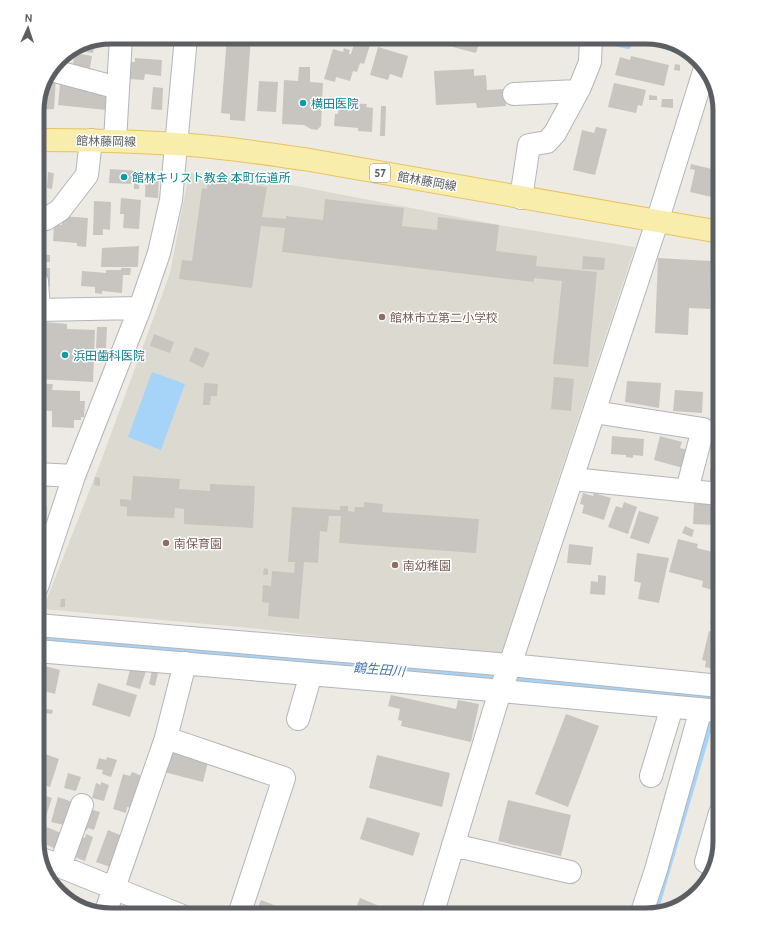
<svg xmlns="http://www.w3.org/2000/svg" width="757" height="952" viewBox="0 0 757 952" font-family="Cabin,'Noto Sans JP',sans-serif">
	<rect width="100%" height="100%" fill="#eceae2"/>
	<path fill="#dcd9d1" d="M189,173L297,186L499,225L635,247L551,501L501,657L249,628L43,609L101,461L170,273Z"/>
	<path fill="#a6d3f8" d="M152,372L185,384L161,450L128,437Z
		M37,631L720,691V706L37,643Z"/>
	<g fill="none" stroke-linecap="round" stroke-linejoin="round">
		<path stroke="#a6d3f8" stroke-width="6" d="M613,37L615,43L628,46
			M655,912L713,714"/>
	</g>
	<path fill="#c8c5c0" d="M227,37H251L245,121L230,120V114L221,113Z
		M448,37H481L476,53L445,45Z
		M355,41L370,45L364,64L360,63L357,72L353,71L350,81L336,77L335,82L324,79L333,49L343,52L344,48L350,50L349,54H351Z
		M95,43L93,53L79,51V49Z
		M378,47L408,56L402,78L390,74L388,80L370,75Z
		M70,53L69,59L61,57L62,55Z
		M75,53L92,56L89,73L72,69Z
		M631,56L669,65L664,86L615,75L620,57L630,60Z
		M135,58L162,60L161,76L145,74L144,80L128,79L129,62H135Z
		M675,64L680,65V71L674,70Z
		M299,67H310V82L323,83L321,126L317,130L311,129L304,125L282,124L284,80L298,81Z
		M474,69V76L486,75L487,90L505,89L506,106L477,108L476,103L436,105L434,71Z
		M56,77L54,109L37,110L45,78Z
		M259,81L278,82L276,112L257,111Z
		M614,83L646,90L642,106L638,105L636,113L608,107Z
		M60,85L102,89L108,93L106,110L58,105Z
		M153,87L163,88L162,110L151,109Z
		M649,95L657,96V100H649Z
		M662,99H673V108L661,107Z
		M339,103L367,104L366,107L373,108L372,132L358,131V128L334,126L335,114H338Z
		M381,106H386L385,136H380Z
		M596,127L607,129L595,175L573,170L582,130L594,133Z
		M691,164L720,171V199L690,192L695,170L690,169Z
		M110,169L140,171L139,189H134V184L109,183Z
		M48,172L54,173L52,189L47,188Z
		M37,173L43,174L42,200L37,201Z
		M146,174L159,175L158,198L145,197Z
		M208,179L267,187L262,217L286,219V216L323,220L325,199L404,208L402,226L437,230L438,217L499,225L496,251L537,256L536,266L597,272L588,367L553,364L562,281L534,278V282L282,252L285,228L261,226L252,288L179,279L182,260L192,261L202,188L207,189Z
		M121,198L141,200L139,229L123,228L124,214H120Z
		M94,201L111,202L110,230L103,229V235H93Z
		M63,216L88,218L86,247L77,246V243L53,241L54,224L62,225Z
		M139,246L138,267H101L102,248Z
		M42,255H50V262H44Z
		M583,256L605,258L604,270L582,269Z
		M658,258L711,261L710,309L689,308L688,335L655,333Z
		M44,268H50V287H43Z
		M121,268H131L130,275H123L122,293L102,291V294L95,293V287L81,286L82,271L106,273V270H121Z
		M716,280L720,281V291H716Z
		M44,322L67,324V329L95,330L93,382L37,379V329H44Z
		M97,327H107L106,348H96Z
		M154,334L174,342L170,353L150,346Z
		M195,347L210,353L203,368L189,361Z
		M554,377L574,379L571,411L551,409Z
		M627,381L661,383L659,408L625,402Z
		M204,383L218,384L217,396H211L210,405H203Z
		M37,384H53L52,390L80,391V401H85L84,417H81V420H74V428L52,427V411L37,410Z
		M675,390L703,392L702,413L673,411Z
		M37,435L43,436L42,450L37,449Z
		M612,436L644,439L643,456L633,455V458L626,457V455L611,454Z
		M660,436L682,442L680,448L688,450L683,468L654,460Z
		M716,445H720V466H714Z
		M710,469H720V485H710Z
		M133,476L180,479L179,489L210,491V484L255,486L253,528L184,524V509L175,508L174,518L127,516V507L120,506V499L131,500Z
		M95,477L100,478V486L94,485Z
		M583,493L593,496L594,493L611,498L604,520L582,513L584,505L580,504Z
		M364,502L383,504L382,512L479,519L476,553L339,543L341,516H329L327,532L320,531L318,563L304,562L299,619L268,616L269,603L262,602L263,585L271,586L272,571L294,573L295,562H288L292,507L340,510V506H348V511L354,512L355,507H364Z
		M624,502L637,507L628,534L608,527L616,506L622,508Z
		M694,503L716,504L715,525L693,524Z
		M37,506L47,507L46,527H37Z
		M639,511L659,517L649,544L630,538Z
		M685,526L694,530L692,537L682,533Z
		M678,539L698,544L697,548L720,554V563L713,590L702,587L703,581L669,572Z
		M569,544L593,547L591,565L567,563Z
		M637,553L669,558L659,603L638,599L641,583L634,581Z
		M264,568L268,569V575H263Z
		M598,575L606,576L605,595L590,594L591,581L598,582Z
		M61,599H65V607H60Z
		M711,619H717L715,625L710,623Z
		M709,631L720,634V643L717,653L720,654V671L705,667L706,661L702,660Z
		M37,664L60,670L55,694L40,690L41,686H37Z
		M131,666L147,668L140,689L126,685Z
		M152,671L158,673L155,686L149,684Z
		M98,683L137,695L130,717L92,705Z
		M391,695L456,709L458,700L479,704L471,742L401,726L402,721L398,720L400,709L388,706Z
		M46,709L53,710L52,714L45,713Z
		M566,714L599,726L568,807L535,794Z
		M37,720L43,722L37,736Z
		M170,748L209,758L203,782L164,772Z
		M37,751L59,759L50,787L37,783Z
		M377,755L450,773L442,807L369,788Z
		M107,757L117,760L111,777L102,774L103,770L96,769L99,758L106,760Z
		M132,772L140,775L139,783L144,784L135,808L127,807L126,813L113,809L123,774L130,776Z
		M68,773L81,777L76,791L64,788Z
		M101,782L109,785L104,801L92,798L96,783L101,785Z
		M37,793L52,798L42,828H40L37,834Z
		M58,797L73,802L64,825L51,822Z
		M508,800L571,815L561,856L498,841Z
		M89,809L100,812L94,830L88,828L86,831L80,828Z
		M367,817L420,833L413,856L360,839Z
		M47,827L63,834L56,849L40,842Z
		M108,830L127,838L116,869L96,862Z
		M86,834L93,837L85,861L72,856L79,836L85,838Z
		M360,898L401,915H353Z
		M261,900L292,912L291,915H255Z
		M132,911L143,915H131Z"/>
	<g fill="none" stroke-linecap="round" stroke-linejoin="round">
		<defs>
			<path id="minor" d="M51,70L118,88
				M514,94L577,91
				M115,141L121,37
				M521,198L529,145L547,142L555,133L580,87L590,62L591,37
				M37,220L46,219L60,210L87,175L91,140
				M37,281L39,310
				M37,310L140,308
				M594,412L703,429L687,490
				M37,474L74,476
				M572,479L720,494
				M37,587L74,476L140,308L159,253L171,200L186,37
				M37,625L510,665L720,686
				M37,651L392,681L720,711
				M298,719L311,674
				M166,738L284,778L239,915
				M651,776L672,707
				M453,845L570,872
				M42,859L180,915
				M706,862L720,813
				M60,866L82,805
				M105,914L166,738L185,663
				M432,915L500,691L510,665L657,222L705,68
				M641,915L656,870L701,709"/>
			<path id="major" d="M37,140C83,140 128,141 174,144C218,146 261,153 304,159L720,232"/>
		</defs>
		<use href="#minor" stroke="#b3b5b9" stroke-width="24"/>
		<use href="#major" stroke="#e7c361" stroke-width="24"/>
		<use href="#minor" stroke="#fff" stroke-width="22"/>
		<use href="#major" stroke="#f9edab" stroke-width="22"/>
	</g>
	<g fill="#0f9aa8" stroke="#fff" stroke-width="1.5">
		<circle cx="303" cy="103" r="4"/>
		<circle cx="124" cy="177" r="4"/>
		<circle cx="65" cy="355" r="4"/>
	</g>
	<g fill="#8d6e63" stroke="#fff" stroke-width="1.5">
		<circle cx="382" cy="317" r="4"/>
		<circle cx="166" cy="543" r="4"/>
		<circle cx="395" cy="565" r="4"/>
	</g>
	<g text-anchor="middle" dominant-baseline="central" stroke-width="3" stroke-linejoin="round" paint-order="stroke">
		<rect fill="#fff" stroke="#8c8e91" stroke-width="1" x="370" y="164" width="20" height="18" rx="3"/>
		<g font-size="11" font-weight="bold" fill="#5b5e62">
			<text x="380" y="173">57</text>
		</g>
		<g font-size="12" fill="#0d838f" stroke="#fff" text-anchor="start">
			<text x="311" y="103">横田医院</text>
			<text x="132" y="177">館林キリスト教会 本町伝道所</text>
			<text x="73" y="355">浜田歯科医院</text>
		</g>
		<g font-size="12" fill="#5b5e62" stroke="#fff">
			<text transform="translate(106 141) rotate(1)">館林藤岡線</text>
			<text transform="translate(427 181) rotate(10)">館林藤岡線</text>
		</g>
		<g font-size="12" fill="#785e54" stroke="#fff" text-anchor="start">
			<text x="390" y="317">館林市立第二小学校</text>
			<text x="174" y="543">南保育園</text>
			<text x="403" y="565">南幼稚園</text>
		</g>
		<g font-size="13" font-style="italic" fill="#4574a9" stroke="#fff">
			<text transform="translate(379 669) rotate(5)">鶴生田川</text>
		</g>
	</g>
	<path d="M0 0H757V952H0ZM111 44H646A67 67 0 0 1 713 111V841A67 67 0 0 1 646 908H111A67 67 0 0 1 44 841V111A67 67 0 0 1 111 44Z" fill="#fff" fill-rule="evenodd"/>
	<path fill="none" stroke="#5b5e62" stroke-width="5" d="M111 44H646A67 67 0 0 1 713 111V841A67 67 0 0 1 646 908H111A67 67 0 0 1 44 841V111A67 67 0 0 1 111 44Z"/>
	<g transform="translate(28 28) rotate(3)" stroke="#ffffff" stroke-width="3" paint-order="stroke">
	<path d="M0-3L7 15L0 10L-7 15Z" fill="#5b5e62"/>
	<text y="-6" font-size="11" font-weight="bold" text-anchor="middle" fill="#5b5e62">N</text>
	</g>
</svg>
